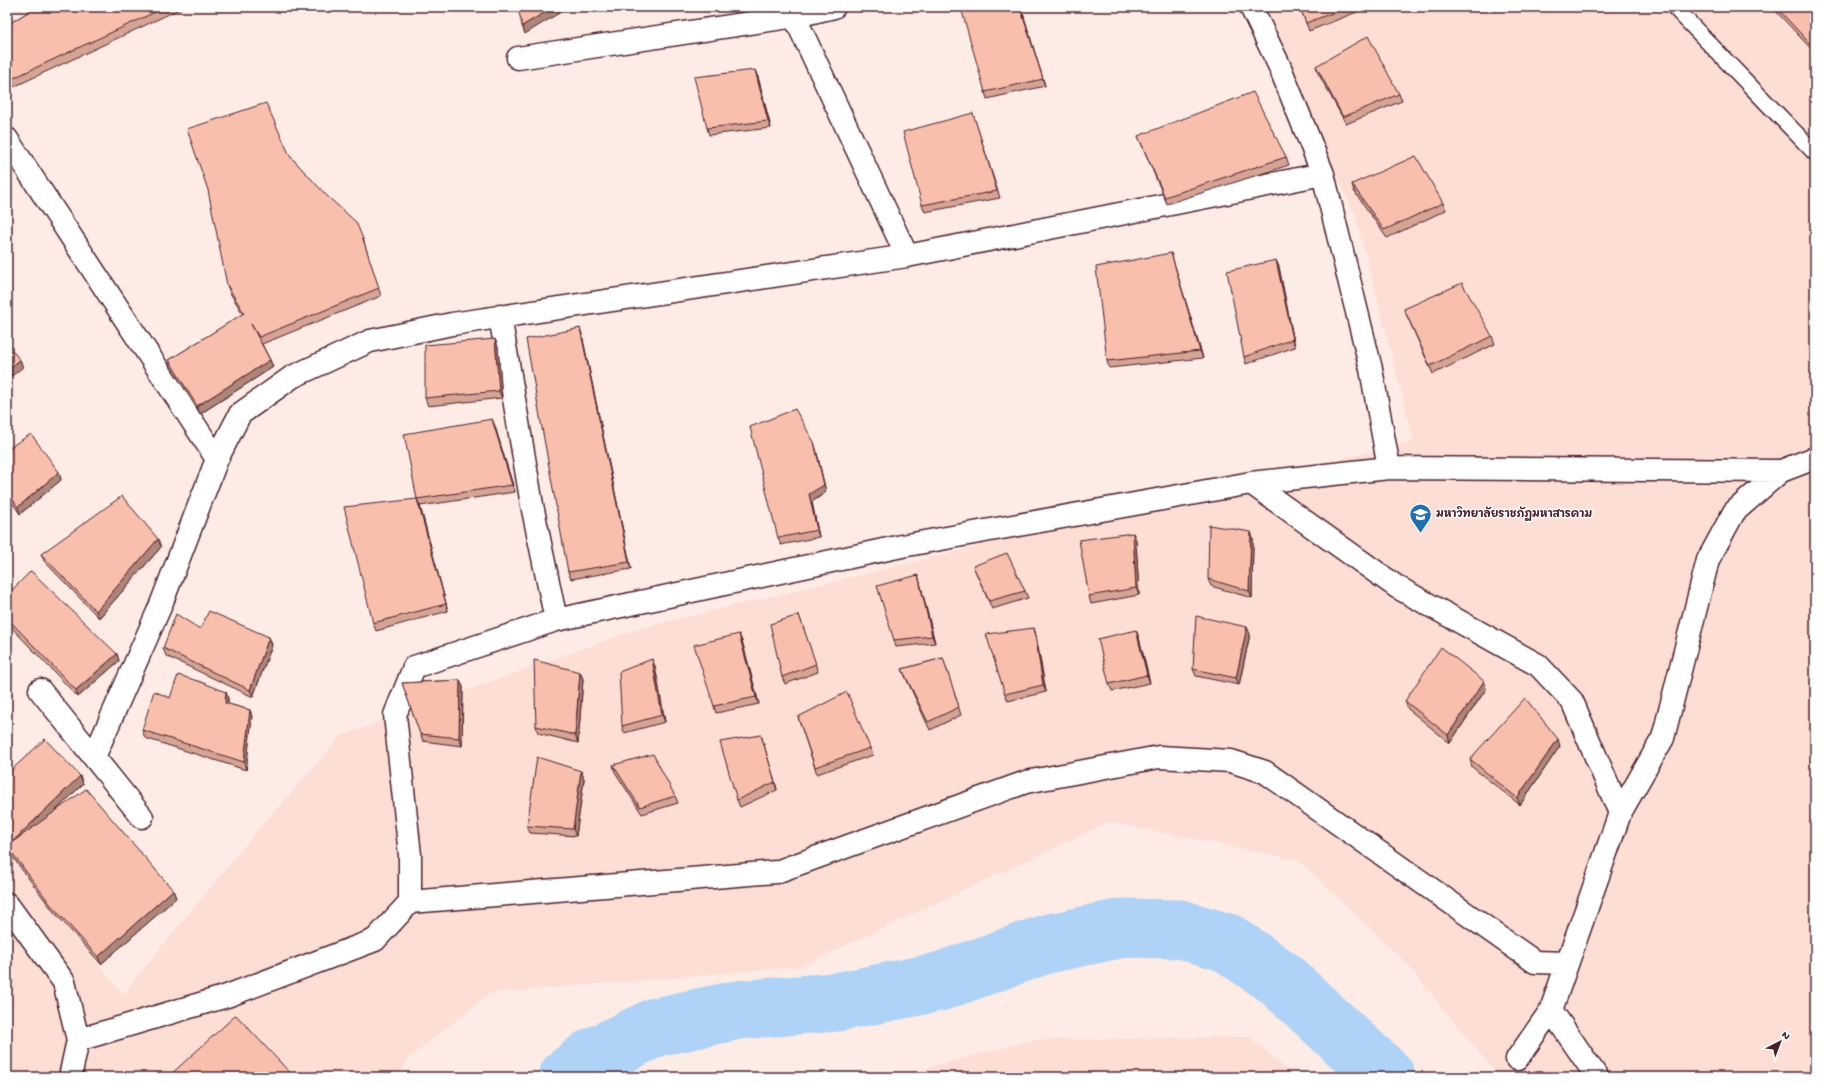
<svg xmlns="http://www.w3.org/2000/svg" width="1822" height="1084" viewBox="0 0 1822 1084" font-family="'Gochi Hand','Playpen Sans Thai',sans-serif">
	<rect width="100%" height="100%" fill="#fdece6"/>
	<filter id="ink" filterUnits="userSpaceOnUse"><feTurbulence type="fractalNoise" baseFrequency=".025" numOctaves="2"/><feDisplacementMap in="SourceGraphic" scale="8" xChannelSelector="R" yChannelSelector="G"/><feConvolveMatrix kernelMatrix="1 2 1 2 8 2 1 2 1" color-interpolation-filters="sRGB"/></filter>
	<g filter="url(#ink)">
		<path fill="#fcded5" d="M1256,7H1815V1077H1499L1405,962L1298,860L1109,822L800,967L490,993L409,1058L398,1077H7V854L123,994L250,839L341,736L637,629L1414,441L1355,214Z
			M1250,1037L1295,1077H892L1034,1040Z"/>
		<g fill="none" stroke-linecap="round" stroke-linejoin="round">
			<path stroke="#afd2f7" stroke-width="59" d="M568,1077L592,1058L656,1027L738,1010L836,1002L939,982L1046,944L1123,928L1180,929L1228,943L1279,978L1386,1077"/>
			<defs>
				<path id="service" d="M1674,7L1815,153"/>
				<path id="minor" d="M790,7L907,256
					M518,58L796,16L834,7
					M7,139L217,459
					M500,316L532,505L556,620
					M1389,468L1781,471
					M1251,483L1397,587L1538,665L1572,701L1620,813
					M40,690L142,817
					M94,757L160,607L217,459L240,414L292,377L370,341L452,324L907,256L1323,174
					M410,902L776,872L1026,782L1159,757L1231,761L1265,772L1535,962L1566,963
					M7,904L64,982L78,1040L70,1077
					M1551,1010L1597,1077
					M78,1040L227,996L375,940L410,902V855L395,715L414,667L556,620L902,546L1251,483L1389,468L1371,369L1323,174L1279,65L1251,7
					M1517,1059L1551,1010L1620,813L1663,738L1708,560L1734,512L1781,471L1815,458"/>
			</defs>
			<use href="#service" stroke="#4a1f2b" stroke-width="18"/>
			<use href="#minor" stroke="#4a1f2b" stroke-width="25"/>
			<use href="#service" stroke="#fff" stroke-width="15"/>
			<use href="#minor" stroke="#fff" stroke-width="22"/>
		</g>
		<path fill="#d5a495" stroke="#4a1f2b" d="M36,7H184L7,90V25Z
			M968,7H1021L1045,86L987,99L985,92Z
			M1300,7H1361L1362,10L1309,31Z
			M1772,7H1815V53Z
			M1316,66L1399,94L1402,101L1346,124L1318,73Z
			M758,77L771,128L709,135L707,128Z
			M975,120L1000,198L925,212L922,205Z
			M1138,136L1286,157L1289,165L1167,204Z
			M290,156L363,239L381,296L262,344L270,360L273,367L200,414L171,367L169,360L243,314L230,293L227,285Z
			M1352,184L1443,203L1446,210L1387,238L1354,191Z
			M1173,260L1203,358L1109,368L1107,361Z
			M1276,260L1279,267L1295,347L1246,364L1244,357Z
			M1404,309L1492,336L1495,344L1433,374L1407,316Z
			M580,328L582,335L631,569L571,579L568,572Z
			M495,339L498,347L502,398L428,406L425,398Z
			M492,419L515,492L420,506L448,611L376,631L373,623L417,499Z
			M7,449L59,472L61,480L20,514L7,495Z
			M816,449L826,492L812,502L819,537L781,545L778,538Z
			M1251,532L1253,539L1252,598L1211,586L1208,579Z
			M1133,533L1136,540L1139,595L1091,604L1089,596Z
			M161,547L99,618L44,561L41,554Z
			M973,566L1025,591L1028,598L992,609Z
			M918,575L935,643L896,647L894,640Z
			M7,595L117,654L119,661L78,697L7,623Z
			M799,615L818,672L785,684L782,677Z
			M1034,628L1036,636L1046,692L1008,701L1005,694Z
			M200,629L269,637L272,645L253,697L166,656L163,648Z
			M1136,630L1139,638L1150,683L1112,691L1109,684Z
			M1250,634L1239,685L1196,676L1193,669Z
			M742,641L759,704L716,713L714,706Z
			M943,658L961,715L930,730L905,676L902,669Z
			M655,666L665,722L624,733L622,726Z
			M580,672L583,679L578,743L538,733L536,726Z
			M460,680L463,687L462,746L423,741L402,683Z
			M1484,681L1486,689L1450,743L1408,709L1405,701Z
			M226,692L228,699V704L250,710L252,717L246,770L145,738L142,730L170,698Z
			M798,717L870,748L873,755L817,774Z
			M761,735L777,790L740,807L737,800Z
			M1560,746L1520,805L1472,767L1470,759Z
			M613,765L675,796L678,803L642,814L615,772Z
			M581,771L584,779L576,836L530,833L527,826Z
			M7,774L80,776L83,784L52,814L173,890L176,898L101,964L54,912L7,850Z"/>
		<path fill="#ae8679" stroke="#4a1f2b" d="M554,7H564V10L525,34L522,26Z
			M1020,7H1021L1045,86L1043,79Z
			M755,70L758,77L771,128L768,121Z
			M1171,253L1173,260L1203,358L1200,351Z
			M1276,260L1279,267L1295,347L1293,339Z
			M580,328L582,335L631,569L629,562Z
			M495,339L498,347L502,398L499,391Z
			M20,360L23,367L7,380V370Z
			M270,360L273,367L200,414L197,406Z
			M492,419L495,426L515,492L512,485Z
			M814,442L816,449L826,492L812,502L819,537L817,530L809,494Z
			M59,472L61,480L20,514L18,507Z
			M417,499L420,506L448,611L446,604Z
			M1251,532L1253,539L1252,598L1249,591Z
			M1133,533L1136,540L1139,595L1136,588Z
			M158,539L161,547L99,618L96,611Z
			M918,575L935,643L932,636Z
			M1247,627L1250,634L1239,685L1236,678Z
			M1034,628L1036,636L1046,692L1043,685Z
			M1136,630L1139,638L1150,683L1147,675Z
			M739,634L742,641L759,704L756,697Z
			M269,637L272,645L253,697L250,690Z
			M117,654L119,661L78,697L76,690Z
			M652,659L655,666L665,722L662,715Z
			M580,672L583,679L578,743L575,735Z
			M460,680L463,687L462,746L459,738Z
			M1484,681L1486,689L1450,743L1448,735Z
			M226,692L228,699V710L225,703Z
			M250,710L252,717L246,770L244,762Z
			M761,735L763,743L777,790L775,782Z
			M1558,739L1560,746L1520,805L1517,798Z
			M581,771L584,779L576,836L573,829Z
			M80,776L83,784L13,852L10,844Z
			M173,890L176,898L101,964L98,957Z"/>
		<path fill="#f8bfad" stroke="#4a1f2b" d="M36,7H166L7,81V25Z
			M518,7H554L522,26Z
			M968,7H1020L1043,79L985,92L961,8Z
			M1300,7H1348L1306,23Z
			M1776,7H1815V49Z
			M1368,36L1399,94L1343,117L1316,66Z
			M755,70L768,121L707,128L694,77Z
			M1253,92L1286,157L1165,197L1138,136Z
			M266,103L290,156L327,196L356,222L363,239L379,288L259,337L251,324L270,360L197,406L169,360L244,313L227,285L208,190L187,129Z
			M973,113L997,191L922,205L903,132Z
			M1416,156L1443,203L1384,230L1352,184Z
			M1171,253L1200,351L1107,361L1096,267Z
			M1276,260L1293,339L1244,357L1227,271Z
			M1462,283L1492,336L1430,366L1404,309Z
			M580,328L629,562L568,572L526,339Z
			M495,339L499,391L425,398V345Z
			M7,344L20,360L7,370Z
			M795,409L814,442L824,485L809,494L817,530L778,538L750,427Z
			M492,419L512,485L417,499L446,604L373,623L344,507L417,499L404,434Z
			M31,434L59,472L18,507L7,491V449Z
			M122,496L158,539L96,611L41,554Z
			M1209,525L1251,532L1249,591L1208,579Z
			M1133,533L1136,588L1089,596L1079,540Z
			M1007,553L1025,591L989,601L973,566Z
			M31,571L117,654L76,690L7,618V595Z
			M918,575L932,636L894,640L877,586Z
			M209,611L269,637L250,690L163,648L176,614L200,629Z
			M799,615L816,664L782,677L770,624Z
			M1196,616L1247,627L1236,678L1193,669Z
			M1034,628L1043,685L1005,694L986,634Z
			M1136,630L1147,675L1109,684L1098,639Z
			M739,634L756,697L714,706L694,645Z
			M1441,647L1484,681L1448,735L1405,701Z
			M943,658L959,707L928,722L902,669Z
			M652,659L662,715L622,726L619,672Z
			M534,660L580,672L575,735L536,726Z
			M178,675L201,682L226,692L225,703L250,710L244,762L142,730L154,691L170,698Z
			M460,680L459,738L420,734L402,683Z
			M847,692L870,748L815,767L798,717Z
			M1525,698L1558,739L1517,798L1470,759Z
			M761,735L775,782L737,800L720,742Z
			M45,739L80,776L10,844L86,789L173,890L98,957L51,905L7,846V774Z
			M653,754L675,796L640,807L613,765Z
			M537,757L581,771L573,829L527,826Z
			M236,1015L294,1077H168Z"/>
	</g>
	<defs>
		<symbol id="university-pin" viewBox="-11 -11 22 30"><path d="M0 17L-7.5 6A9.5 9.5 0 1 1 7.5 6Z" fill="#1f6fb2" stroke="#fff"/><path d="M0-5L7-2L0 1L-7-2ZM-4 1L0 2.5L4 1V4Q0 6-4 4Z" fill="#fff"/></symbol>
	</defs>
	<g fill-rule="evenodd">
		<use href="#university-pin" x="1408" y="502" width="25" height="34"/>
	</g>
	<g text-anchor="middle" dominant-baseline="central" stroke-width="3" stroke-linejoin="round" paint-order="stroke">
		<g font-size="11" font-weight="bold" fill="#4a1f2b" stroke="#fff" text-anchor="start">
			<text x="1436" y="515">มหาวิทยาลัยราชภัฏมหาสารคาม</text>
		</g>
	</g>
	<rect width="1822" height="1084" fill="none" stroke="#fff" stroke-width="24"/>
	<rect x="12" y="12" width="1798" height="1060" fill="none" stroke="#4a1f2b" stroke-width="1.5" filter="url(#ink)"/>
	<g transform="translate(1780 1042) rotate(42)" stroke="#ffffff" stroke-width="3" paint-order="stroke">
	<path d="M0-3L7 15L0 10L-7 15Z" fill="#4a1f2b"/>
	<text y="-6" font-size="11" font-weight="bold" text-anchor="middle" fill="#4a1f2b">N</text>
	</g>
</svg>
